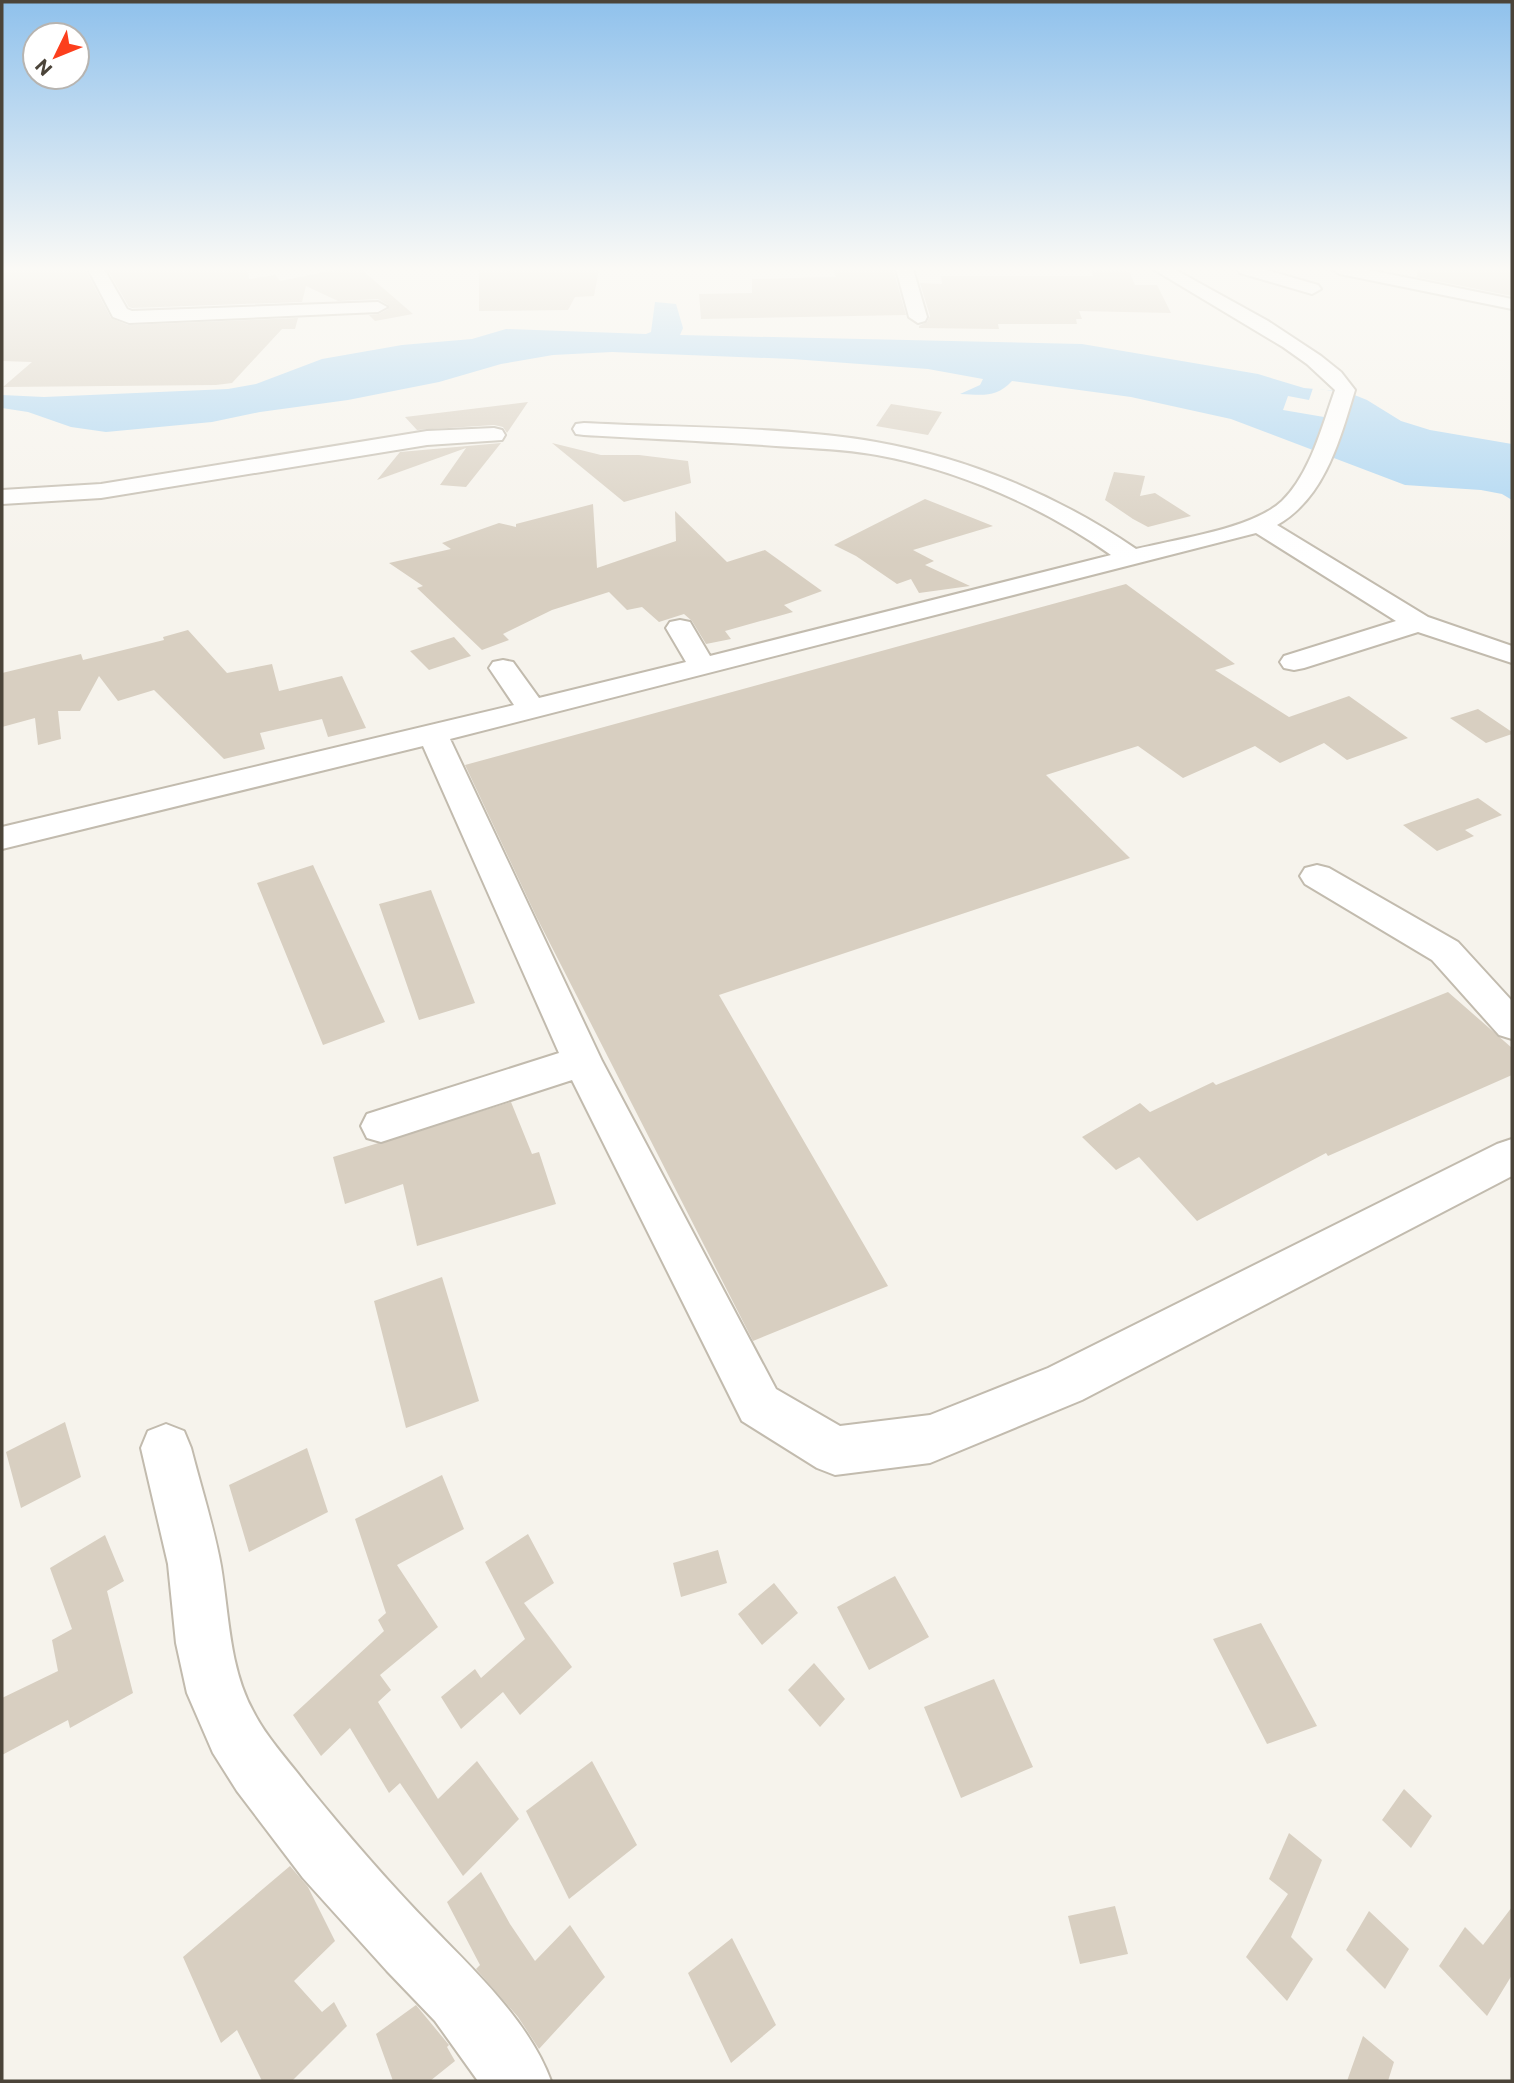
<svg xmlns="http://www.w3.org/2000/svg" width="1514" height="2083" viewBox="0 0 1514 2083" font-family="Commissioner,sans-serif">
	<rect width="100%" height="100%" fill="#f6f3ec"/>
	<path fill="#a9d4f2" d="M655,302L676,304L683,328L680,335L1082,344L1258,374L1304,388L1347,392L1367,400L1401,421L1430,430L1512,444V500L1502,494L1481,490L1405,485L1231,419L1131,397L1012,381C996,398 983,395 960,394L980,385L983,379L928,369L792,359L612,352L553,355L501,364L439,382L348,400L260,412L212,422L106,432L71,427L28,412L2,408V395L44,397L228,389L256,384L322,359L402,345L472,339L506,329L646,334L651,332Z"/>
	<path fill="#f6f3ec" d="M1313,388L1333,391L1324,417L1283,410L1288,396L1309,400Z"/>
	<path fill="#d8cfc1" d="M2,269H85L111,318L128,325L298,318L295,329H282L232,383L216,385L3,387L32,362L2,361Z
		M107,269H248L249,279L275,275L280,281L340,269H361L413,314L375,321L369,315L379,314L388,309V305L378,299L338,301L306,286L302,302L132,308L129,307Z
		M479,269H599L594,296L575,297L568,310L479,311Z
		M833,269H893L906,315L701,319L699,294L752,293V279L836,277Z
		M1417,269H1512V296L1417,277Z
		M1091,270L1129,271L1135,285H1157L1171,313L1079,311L1082,319H1076L1077,324H998L999,329L919,328V326L927,322L930,316L920,283L942,284L941,276H1093Z
		M528,402L507,433L503,427L494,425L417,430L405,417Z
		M891,404L942,412L928,435L876,426Z
		M501,443L466,487L440,485L466,448L377,480L400,452Z
		M552,443L601,455H639L688,461L691,483L624,502Z
		M1114,472L1145,476L1140,496L1155,493L1191,516L1148,527L1133,519L1105,500Z
		M925,499L993,526L913,550L934,561L925,565L970,586L919,593L911,579L897,584L856,556L834,545Z
		M593,504L597,568L676,541L675,511L727,562L765,550L822,591L784,605L793,612L725,631L731,639L706,644L692,621L684,614L659,622L642,607L627,610L609,592L552,610L503,634L509,640L482,650L417,588L423,586L389,563L451,549L442,543L499,523L516,527V524Z
		M1126,584L1235,664L1215,670L1289,717L1349,696L1408,738L1347,760L1324,743L1280,763L1255,746L1183,778L1138,746L1046,775L1130,858L719,995L888,1286L753,1341L537,918L465,765Z
		M188,630L227,673L272,664L279,691L342,676L366,728L328,737L322,719L260,733L265,749L224,759L154,690L118,701L99,676L80,711H58L61,739L38,745L35,718L2,727V673L81,654L83,660L164,640L163,637Z
		M454,637L471,656L429,670L410,651Z
		M1478,709L1512,732V734L1486,743L1450,718Z
		M1478,798L1502,815L1465,830L1474,836L1437,851L1403,825Z
		M313,865L385,1022L323,1045L257,883Z
		M431,890L475,1003L419,1020L379,904Z
		M1448,992L1512,1048V1075L1328,1156L1326,1153L1197,1221L1139,1157L1116,1170L1082,1137L1140,1103L1150,1112L1213,1082L1216,1085Z
		M511,1102L532,1154L539,1152L556,1204L417,1246L403,1184L345,1204L333,1157Z
		M442,1277L479,1401L406,1428L374,1301Z
		M65,1422L81,1477L21,1508L6,1452Z
		M307,1448L328,1512L249,1552L229,1485Z
		M442,1475L464,1529L397,1565L438,1627L380,1675L391,1690L378,1702L438,1799L477,1761L519,1819L463,1876L400,1783L389,1793L350,1728L321,1756L293,1715L384,1631L378,1620L386,1613L355,1519Z
		M528,1534L554,1583L524,1603L572,1667L520,1715L503,1692L461,1729L441,1697L475,1669L481,1678L525,1639L485,1562Z
		M105,1535L124,1581L107,1591L133,1693L70,1728L68,1720L2,1755V1698L58,1671L52,1640L72,1629L50,1568Z
		M718,1550L727,1583L681,1597L673,1563Z
		M895,1576L929,1637L869,1670L837,1607Z
		M774,1583L798,1613L762,1645L738,1614Z
		M1261,1623L1317,1726L1267,1744L1213,1639Z
		M814,1663L845,1699L820,1727L788,1690Z
		M994,1679L1033,1767L961,1798L924,1707Z
		M592,1761L637,1845L569,1899L526,1811Z
		M1404,1789L1432,1816L1411,1848L1382,1820Z
		M1289,1833L1322,1860L1291,1937L1313,1959L1287,2001L1246,1957L1288,1894L1269,1879Z
		M290,1866L308,1887L335,1941L294,1981L322,2012L334,2002L347,2026L292,2081H262L237,2030L221,2043L183,1957Z
		M481,1872L510,1924L535,1961L570,1925L605,1977L539,2049L518,2017L476,1969L480,1965L447,1902Z
		M1115,1906L1128,1954L1080,1964L1068,1916Z
		M1512,1907V1975L1487,2016L1439,1966L1465,1927L1483,1945Z
		M1369,1911L1409,1949L1385,1989L1346,1950Z
		M732,1938L776,2025L731,2063L688,1973Z
		M416,2005L449,2045L447,2047L455,2061L430,2081H393L376,2034Z
		M1363,2036L1394,2062L1388,2081H1347Z"/>
	<g fill="none" stroke-linecap="round" stroke-linejoin="round">
		<defs>
			<path id="minor" d="M88,269H104L127,309L132,311L378,302L387,307L378,312L129,323L113,317Z
				M896,269H913L927,317L925,321L918,323L909,317Z
				M1153,269H1174L1268,321L1321,356L1341,372L1355,390C1340,439 1325,498 1277,525L1428,617L1512,646V663L1418,632L1304,668L1294,670L1284,668L1280,662L1284,656L1396,621L1256,533L450,739L602,1061L776,1389L840,1426L930,1415L1048,1368L1497,1144L1512,1139V1176L1082,1400L930,1463L835,1475L817,1468L742,1421L572,1080L381,1142L367,1138L361,1126L367,1114L559,1053L423,746L2,849V827L514,705L489,668L493,662L503,660L513,662L539,698L686,662L666,628L670,622L680,620L690,622L710,656L1111,555C1043,507 959,470 877,455C844,449 810,448 776,446C712,441 648,439 584,435L576,434L573,429L576,424L584,423C678,428 784,426 876,442C968,458 1059,496 1136,549C1176,539 1252,529 1282,501C1310,474 1322,426 1335,390L1307,364L1283,347Z
				M1237,269H1263L1318,285L1321,289L1312,294L1240,273Z
				M1331,269H1364L1512,299V309L1340,274Z
				M494,428L502,430L505,435L502,440L427,445L101,498L2,504V490L101,484L427,431Z
				M1317,865L1329,868L1458,942L1512,1001V1039L1499,1035L1432,960L1305,884L1300,876L1305,868Z
				M166,1424L184,1431L191,1448C201,1487 214,1527 221,1566C229,1614 229,1667 253,1711C266,1737 288,1760 306,1784C346,1833 388,1882 432,1927C475,1971 530,2023 551,2081H478L435,2021L387,1971L303,1878L237,1791L213,1753L187,1693L176,1643L168,1564L141,1448L148,1431Z"/>
		</defs>
		<use href="#minor" stroke="#c2bbae" stroke-width="4"/>
		<use href="#minor" fill="#fff" fill-rule="evenodd"/>
	</g>
	<linearGradient id="sky" x2="0" y2="1"><stop stop-color="#8fc1ec"/><stop offset="0.48" stop-color="#fbfaf6"/><stop offset="1" stop-color="#fbfaf6" stop-opacity="0"/></linearGradient>
	<rect width="1514" height="560" fill="url(#sky)"/>
	<rect width="1514" height="2083" fill="none" stroke="#4b4439" stroke-width="7"/>
	<g transform="translate(56 56) rotate(227)"><circle r="33" fill="#ffffff" stroke="#b7b4b0" stroke-width="2"/>
	<path d="M0-5L12 26L0 18L-12 26Z" fill="#fc3f1d"/>
	<text y="-10" font-size="19" font-weight="bold" text-anchor="middle" fill="#4b4439">N</text>
	</g>
</svg>
